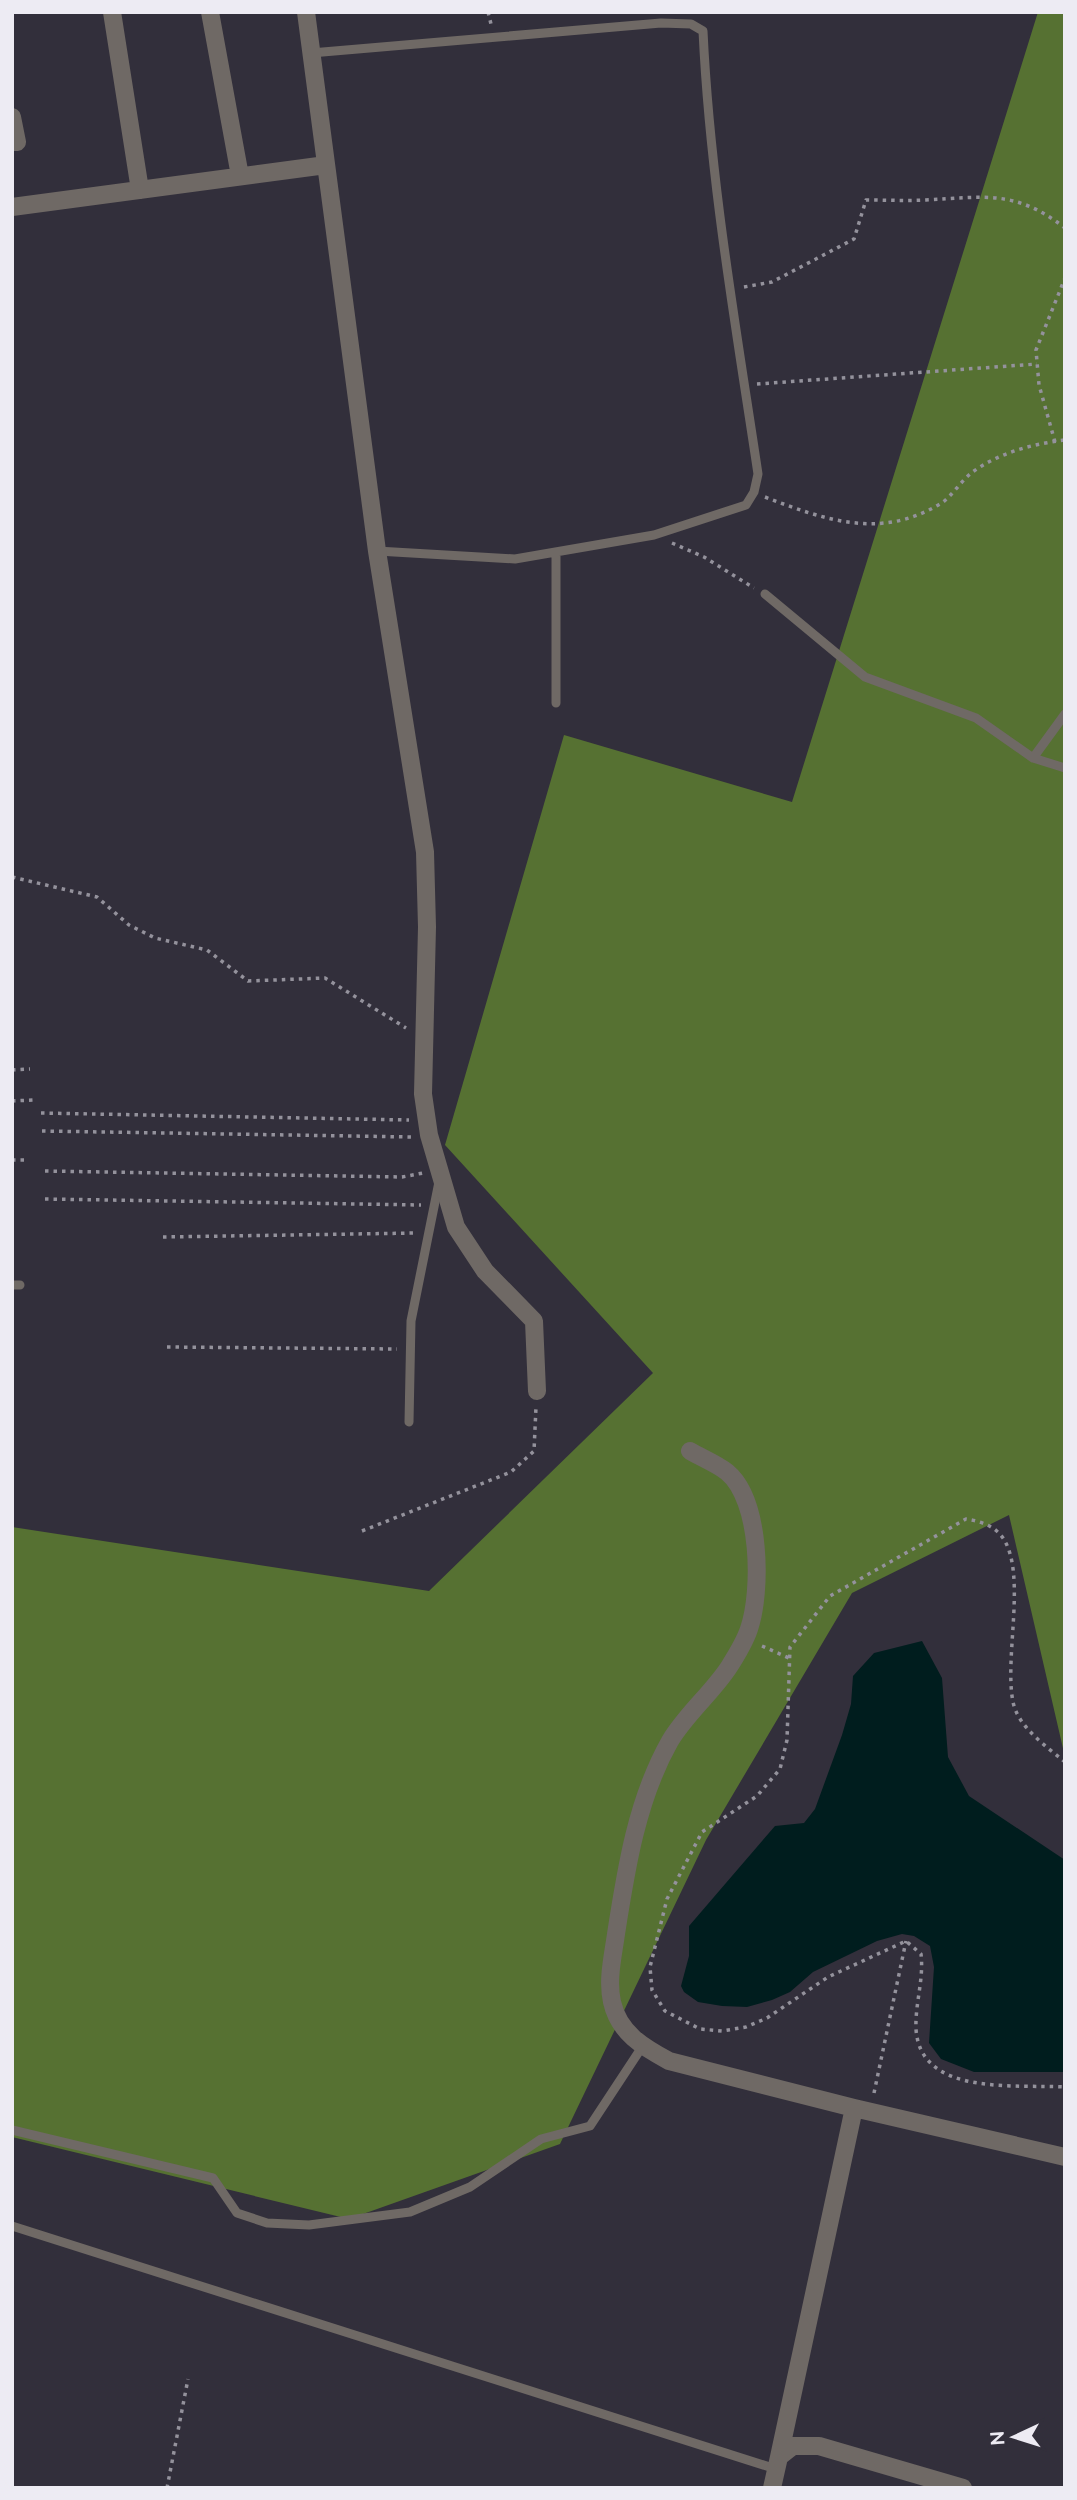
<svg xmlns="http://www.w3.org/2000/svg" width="1077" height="2500" viewBox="0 0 1077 2500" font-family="Raleway,sans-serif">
	<rect width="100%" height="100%" fill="#322f3b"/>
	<path fill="#567132" d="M1038,12H1065V1757L1009,1515L852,1593L706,1840L560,2144L349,2219L12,2137V1527L429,1591L653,1373L445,1145L564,735L792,802Z"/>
	<path fill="#001d1e" d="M922,1641L942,1678L948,1757L969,1796L1065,1860V2072H974L941,2059L929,2043L934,1967L930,1946L914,1936L902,1934L877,1941L813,1972L790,1992L772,2000L747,2007L722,2006L698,2002L684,1992L681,1986L689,1956V1926L775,1826L804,1823L815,1809L842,1735L851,1704L853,1676L874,1653Z"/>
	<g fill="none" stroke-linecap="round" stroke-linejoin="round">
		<path stroke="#94929c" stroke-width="3.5" stroke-dasharray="3.5 5" stroke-linecap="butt" d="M488,12L491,24
			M744,287L772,282L854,239L866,200C886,200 906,201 926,200C984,197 1015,189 1065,228
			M757,384L1037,364
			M1055,442L1039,385L1036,350L1065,278
			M765,497C825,520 880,540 940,504C952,497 961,480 974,471C1001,452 1033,444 1065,440
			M672,543L704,557L754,588
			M12,877L97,897L129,925L155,938L207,950L248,981L325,978L406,1028
			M12,1070L30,1069
			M12,1101L34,1100
			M41,1113L409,1120
			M42,1131L413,1137
			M12,1160H26
			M45,1171L402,1177L423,1173
			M45,1199L421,1205
			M163,1237L417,1233
			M167,1347L397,1349
			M362,1531L511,1472L534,1451L536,1407
			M762,1646L789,1658
			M1065,1762C1046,1746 1018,1727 1013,1702C1004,1657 1027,1574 1003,1538C995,1526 980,1521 966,1519L830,1596L790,1647L787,1740L780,1769L757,1796L702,1832L667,1899L650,1967L652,1990L665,2011L700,2029L722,2031L746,2027L767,2018L828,1977L906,1941L921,1954C924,1980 915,2003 916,2029C920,2097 1017,2084 1065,2087
			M874,2093L906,1941
			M167,2488L188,2379"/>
		<path stroke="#6f6965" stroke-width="9" d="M311,53L661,23L691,24L703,31C710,180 736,327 758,474L754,492L746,505L654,535L515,559L377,551
			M556,552V703
			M765,594L865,677L976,718L1033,758L1065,768
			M1033,758L1065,714
			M12,1285H20
			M409,1422L411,1321L439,1182
			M12,2130L213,2178L237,2213L267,2223L309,2225L410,2212L470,2187L541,2139L590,2126L642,2047
			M12,2226L776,2469"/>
		<path stroke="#6f6965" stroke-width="18" d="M112,12L140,190
			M210,12L240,176
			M306,12L377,551L425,852L427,927L423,1094L429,1135L456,1227L485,1271L534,1321L537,1391
			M12,117L17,142H12
			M12,207L326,165
			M690,1451C702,1458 717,1464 727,1472C761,1500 762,1591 749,1629C745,1641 736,1656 729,1667C712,1693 686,1714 670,1741C637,1799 626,1869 616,1934C613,1956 607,1980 612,2002C619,2033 643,2047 669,2061L854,2108L1065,2157
			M779,2457L854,2108
			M772,2488L779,2457L793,2446H819L963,2488"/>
	</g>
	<rect width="1077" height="2500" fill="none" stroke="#edebf3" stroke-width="28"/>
	<g transform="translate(1014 2437) rotate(266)" stroke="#322f3b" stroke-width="5" paint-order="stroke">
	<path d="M0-5L12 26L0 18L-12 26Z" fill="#edebf3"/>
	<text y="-10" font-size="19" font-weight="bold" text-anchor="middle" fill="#edebf3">N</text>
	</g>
</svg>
